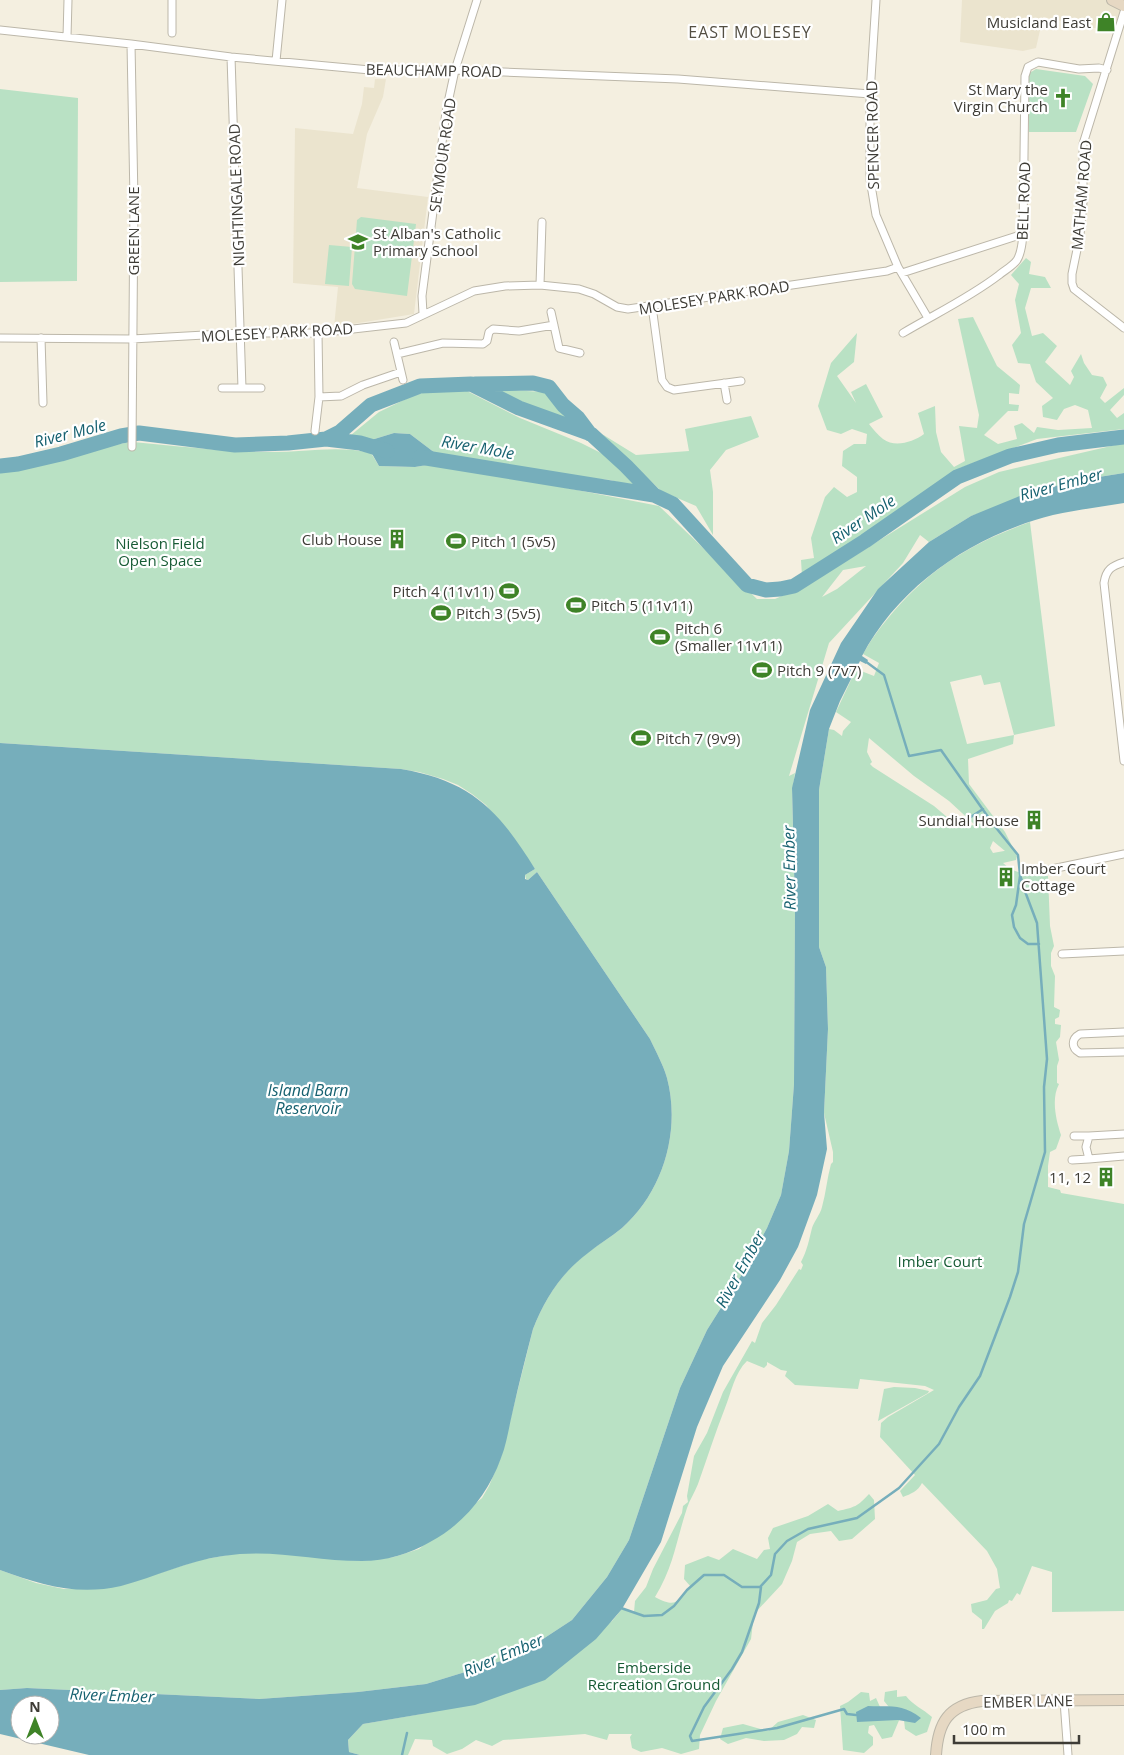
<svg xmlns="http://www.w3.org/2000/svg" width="1124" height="1755" viewBox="0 0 1124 1755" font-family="'Open Sans',sans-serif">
	<rect width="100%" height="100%" fill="#f4efe0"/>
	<path fill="#ebe4ce" d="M962,0H1124V2L1113,32L1043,17L1036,48L1023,51L960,42Z
		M375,79H386L383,97L367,134L357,188L428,197L414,314L334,327L338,287L293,283L295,128L353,134L362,104L364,87L374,88Z"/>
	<path fill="#b9e1c4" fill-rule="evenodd" d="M1036,69L1085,76L1093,84L1076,132H1029L1028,74Z
		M0,89L78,98L77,281L0,282Z
		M361,217L416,224L407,296L355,289L352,284L357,220Z
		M329,245L352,247L349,286L325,284Z
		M1026,258L1031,262L1029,274L1045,277L1051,288H1031L1025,308L1032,336L1043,333L1057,346L1045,362L1070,385L1074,377L1071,371L1081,354L1084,363L1092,375L1103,377L1107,385L1100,398L1105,403L1124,388V395L1110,410L1117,418L1124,413V429L1037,439L960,468L802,576L801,560L814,558L811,538L825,497L834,487L847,497L857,492V477L842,466L843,451L854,444H866L867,434L852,429L841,434L827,430L818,406L831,363L857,333L854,362L837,376L856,403L851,392L866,384L883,417L869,424C873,429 878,435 883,439C895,448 913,442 924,434L918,413L935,406L936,432L941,452L954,467L965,461L959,426L977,428L979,415L958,319L973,317L997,366L1020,385L1019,394L1009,393V404L1019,405L1018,411H1008L984,435L998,444L1017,439L1014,426L1022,423L1034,433L1037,427L1058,430L1092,428L1088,410L1075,405L1064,409L1057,420L1043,417L1042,406L1053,398L1036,382L1030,364L1018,363L1012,345L1021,333L1015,300L1019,284L1011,275Z
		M489,389L545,392L577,425Z
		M432,390L467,391L520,418L581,443L613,459L639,488L610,480L566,476L439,456L410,434L394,433L368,441L351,435L379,412L412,396Z
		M751,416L759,437L726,450L710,470L713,492V535L696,506L661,491L602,434L636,455L689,451L685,429Z
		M133,442C179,446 225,452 271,452C304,452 339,445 371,453L379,466L415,467L439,463L659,506L757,599H775L809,584L965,487L999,472L1124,443V473L1080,480L971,516L929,542L920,535L903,563L829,643L789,776L795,773L792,792L795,908L794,1084L789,1151L781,1195L767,1228L744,1271L707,1330L680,1388L629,1540L607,1577L572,1620L517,1656L426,1684L358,1692L259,1699L27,1688L0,1690V1570L36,1583L64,1589L106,1588L122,1585L200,1560L239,1553L269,1552L345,1560L364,1561L394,1557L419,1549L482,1498L489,1486L501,1457L533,1329C545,1299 561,1273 587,1253C599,1244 611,1237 622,1228C663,1192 681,1131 667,1078C663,1064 656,1052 650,1039L537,872L528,880L526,879L525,875L535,869L486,805L472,794L458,785L443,779L419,772L401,769L0,743V472L3,473C26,465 48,461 72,456C92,451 112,444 133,442ZM866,566L837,589L822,597L843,570Z
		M1030,522L1055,726L1014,735L1013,744L968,759L969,784L1005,832L1017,856L1016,860L1003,863C1016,875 1031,875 1048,876L1050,926L1054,946L1051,953V966L1055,976L1054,1007L1060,1010L1059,1017L1055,1019V1024L1061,1025L1060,1037L1056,1042L1059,1060L1057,1066V1083L1059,1084C1051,1099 1056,1120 1061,1135L1056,1149L1050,1152L1048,1166V1187L1060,1190L1061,1193L1124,1204V1611L1052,1612V1572L1032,1566L1020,1595L1017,1593L1012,1601L1009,1600L1008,1603L995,1611L984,1629H982V1620L972,1612L971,1604L987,1600L996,1589L1000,1588L997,1569L987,1551L922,1483C918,1491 911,1494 903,1497L900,1491L915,1475L880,1437L881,1423L888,1417L934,1390L925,1386L860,1379L858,1389L795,1385L785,1376L787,1371L781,1370L767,1362V1365L764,1368L747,1361C735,1372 731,1393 725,1408C715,1433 707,1459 698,1484C695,1492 690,1499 687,1508C676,1541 674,1566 655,1597C678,1609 675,1601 691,1587L684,1579L685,1565L708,1556L719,1560L733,1549L757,1559L764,1550L770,1549L768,1538L773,1528L808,1516L828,1504L838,1511C855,1507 857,1507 869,1494L874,1500L875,1519L852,1539L839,1541L831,1531L810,1534L797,1542L792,1561L782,1584L754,1614L751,1639L716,1701L700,1735L699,1749L681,1754L662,1748L641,1752L632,1748L630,1737L632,1734H609L607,1740L585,1734L503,1740L492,1746L476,1740L462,1749L447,1754L433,1746L432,1740L415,1739L408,1755H360L349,1752L348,1740L363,1724L421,1714L612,1621L622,1609L634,1612L635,1601L646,1587L653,1569L682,1513L683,1506L688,1502L687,1496L694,1456L707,1433L723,1392L752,1341L755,1343L762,1323L776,1305L799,1269L801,1270L803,1265L801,1262C807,1251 809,1240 812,1228C814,1221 820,1215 822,1207C826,1193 827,1178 831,1164L833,1162V1152L824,1113L828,1029L826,967L819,947V790L829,729L834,730L842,736L843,731L851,722L836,712L856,669L874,676L879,663L863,654C872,638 882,625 894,611C933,566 974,542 1030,522ZM981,675L984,685L1000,682L1014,735L967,744L950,682ZM869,738L914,776L949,801L975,825L964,826L954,823L934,806L873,767L870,764L872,762L867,752ZM993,841L1005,851H1004L993,853L990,848Z
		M894,1387L915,1388L929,1391L928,1393L878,1421L884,1389Z
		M897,1690V1697L906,1696C913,1705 923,1709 932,1717L927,1732L916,1736L905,1729L904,1720L900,1718L892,1737L882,1739L874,1725L869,1726L868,1733L873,1737V1745L864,1753L843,1750L840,1706L848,1702L861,1692L869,1693L870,1701L876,1698L885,1718L893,1712L884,1701L885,1692Z
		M803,1715L816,1720L814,1728L802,1727L797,1734L784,1740L764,1741L746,1738L728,1744L720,1739L723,1728L743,1724L768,1731L778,1722Z"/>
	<path fill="#76aebb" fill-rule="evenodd" d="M394,433L410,434L439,456V463L415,467L379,466L367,445L368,441Z
		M1124,473V503C1100,507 1076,510 1053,515C974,535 900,584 862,656L868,660L866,664L860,661L840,701L829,729L819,790V947L826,967L828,1029L824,1113L827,1149L817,1195L798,1247L780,1280L723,1366L697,1427L661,1542L622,1609L596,1639L545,1680L475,1705L363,1724L348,1740L349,1752L360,1755H89L0,1734V1690L27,1688L259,1699L358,1692L426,1684L517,1656L572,1620L607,1577L629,1540L680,1388L707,1330L744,1271L767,1228L781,1195L789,1151L794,1084L795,908L792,788L810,710L841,643L878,589L929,542L971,516L1027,493L1080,480ZM20,1705H50V1735H20Z
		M0,743L401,769C472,781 499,811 535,869L525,875V879L528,880L537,872L650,1039C656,1052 663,1064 667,1078C681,1131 663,1192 622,1228C611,1237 599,1244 588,1253C561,1273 545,1299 533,1329C526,1356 519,1383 513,1410C509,1426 507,1443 501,1458C488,1494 464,1524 430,1542C410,1554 385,1561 362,1561C313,1561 272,1548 223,1556C188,1561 155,1577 121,1586C77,1596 41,1585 0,1570Z
		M868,1706C890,1707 902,1703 921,1718L915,1723L898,1720L857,1722L856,1712Z"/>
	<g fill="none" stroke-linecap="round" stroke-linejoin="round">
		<path stroke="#76aebb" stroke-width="2.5" d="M960,824L983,809
			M1020,876L1016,905L1012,915L1014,927L1020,938L1028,944H1039
			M761,1587L759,1603L742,1652L732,1669L704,1707L690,1736L692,1741L777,1728L844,1709L847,1714L856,1715
			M621,1608L644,1616L662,1615L674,1606L687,1590L704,1575H724L742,1587H760L771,1575L775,1554L787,1541L808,1529L857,1518L899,1488L939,1444L959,1407L980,1376L1010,1297L1018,1272L1024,1224L1045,1152L1044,1087L1047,1059L1037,923L1026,894L1020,875L1018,855L993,824L941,750L909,756L884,675L865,661
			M402,1755L407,1733"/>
		<path stroke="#76aebb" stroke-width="15" d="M475,384L533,383L549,387L563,405L578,418L590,434
			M326,439L340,432L371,405L420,386L471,384L519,408L591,434L626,466L654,495
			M420,457L654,495L673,504L747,585L766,590L780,589L794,586L865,541L957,477L1010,456L1058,445L1124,437
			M0,466L18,464L61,454L121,436L139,433L235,445L288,443L326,439L360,443L387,451"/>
		<defs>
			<path id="minor" d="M876,0L870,94V179L876,215L898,267L928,318
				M1124,12L1083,144V202L1080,235L1072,274V283L1074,289L1124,328
				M0,30L131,44L231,57L370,70H455L678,79L870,94
				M172,33V0
				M67,37L68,0
				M131,44L134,200L132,447
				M231,57L242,388
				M276,61L282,0
				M902,273L1023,234
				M540,285L542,222
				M652,306L662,380L667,387L674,390L741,381
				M551,312L559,348L580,353
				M423,313L422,296L446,112L455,70L477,0
				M903,333C935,314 969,298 999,275C1005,270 1013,266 1017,260C1022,252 1022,243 1023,234L1025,76L1028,67L1038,62L1079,69L1099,68L1107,70
				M0,338L132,339L241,333H318L406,323L474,291L505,286L540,285L579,289L594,294L617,307L628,309L887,271L898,267
				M41,338L43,403
				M394,342L403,380
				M397,354L443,343L483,344L487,341L489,332L493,329L519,331L554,325
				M724,383L727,400
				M222,388H261
				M319,397L341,396L363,385L401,372
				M315,431L319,397L318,333
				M1124,562C1112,566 1106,569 1104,583L1124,761
				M1047,870L1124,854
				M1062,954L1124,951
				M1124,1032L1080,1034C1071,1039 1071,1048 1080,1053L1124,1052
				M1124,1134L1089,1136L1086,1147L1089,1159L1124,1156
				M1074,1136H1089
				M1072,1160L1089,1159
				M1064,1701L1068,1755"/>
			<path id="secondary" d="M1112,0L1124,6
				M936,1755C938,1723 948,1705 982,1701L1124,1700"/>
		</defs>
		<use href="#minor" stroke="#bcb7a9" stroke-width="9"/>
		<use href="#secondary" stroke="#bcb7a9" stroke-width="12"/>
		<use href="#minor" stroke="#fff" stroke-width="7"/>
		<use href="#secondary" stroke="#e6d8c3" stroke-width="10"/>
	</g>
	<defs>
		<symbol id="shop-bare" viewBox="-9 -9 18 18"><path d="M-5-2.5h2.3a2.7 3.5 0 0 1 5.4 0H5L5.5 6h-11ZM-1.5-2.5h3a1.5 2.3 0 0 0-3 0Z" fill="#3e8327" stroke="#fff" stroke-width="2.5" paint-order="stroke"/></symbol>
		<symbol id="church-bare" viewBox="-9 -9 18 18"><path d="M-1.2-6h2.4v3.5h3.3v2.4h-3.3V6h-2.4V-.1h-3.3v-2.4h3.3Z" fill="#3e8327" stroke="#fff" stroke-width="2.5" paint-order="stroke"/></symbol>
		<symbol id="school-bare" viewBox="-9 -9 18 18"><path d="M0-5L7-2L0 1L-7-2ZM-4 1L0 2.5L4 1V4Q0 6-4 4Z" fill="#3e8327" stroke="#fff" stroke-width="2.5" paint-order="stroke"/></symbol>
		<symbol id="building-bare" viewBox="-9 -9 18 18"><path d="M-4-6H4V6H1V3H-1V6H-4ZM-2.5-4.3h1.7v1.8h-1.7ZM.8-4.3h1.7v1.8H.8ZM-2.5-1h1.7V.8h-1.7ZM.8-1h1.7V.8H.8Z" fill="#3e8327" stroke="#fff" stroke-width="2.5" paint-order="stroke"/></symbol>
		<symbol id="stadium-bare" viewBox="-9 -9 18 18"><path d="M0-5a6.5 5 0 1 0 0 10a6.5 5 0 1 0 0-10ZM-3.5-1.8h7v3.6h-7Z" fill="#3e8327" stroke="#fff" stroke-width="2.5" paint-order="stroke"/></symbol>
	</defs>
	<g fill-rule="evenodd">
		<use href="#shop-bare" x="1092" y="8" width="28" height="28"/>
		<use href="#church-bare" x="1049" y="84" width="28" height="28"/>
		<use href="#school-bare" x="344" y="228" width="28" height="28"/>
		<use href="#building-bare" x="383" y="525" width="28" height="28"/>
		<use href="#stadium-bare" x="442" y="527" width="28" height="28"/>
		<use href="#stadium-bare" x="495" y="577" width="28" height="28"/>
		<use href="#stadium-bare" x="562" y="591" width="28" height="28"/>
		<use href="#stadium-bare" x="427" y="599" width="28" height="28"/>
		<use href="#stadium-bare" x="646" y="623" width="28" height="28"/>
		<use href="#stadium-bare" x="748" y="656" width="28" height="28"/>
		<use href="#stadium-bare" x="627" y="724" width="28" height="28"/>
		<use href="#building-bare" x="1020" y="806" width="28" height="28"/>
		<use href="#building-bare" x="992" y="863" width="28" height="28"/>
		<use href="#building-bare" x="1092" y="1163" width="28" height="28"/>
	</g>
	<g text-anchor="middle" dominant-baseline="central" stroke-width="4.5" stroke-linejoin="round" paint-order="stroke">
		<g font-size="15" fill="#3e3c36" stroke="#fff" text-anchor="start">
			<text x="1091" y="22" text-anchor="end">Musicland East</text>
			<text x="1048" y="89" text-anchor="end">St Mary the<tspan x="1048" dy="17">Virgin Church</tspan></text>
			<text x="373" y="233">St Alban's Catholic<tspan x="373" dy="17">Primary School</tspan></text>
			<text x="382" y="539" text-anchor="end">Club House</text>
			<text x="471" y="541">Pitch 1 (5v5)</text>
			<text x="494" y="591" text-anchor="end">Pitch 4 (11v11)</text>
			<text x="591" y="605">Pitch 5 (11v11)</text>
			<text x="456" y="613">Pitch 3 (5v5)</text>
			<text x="675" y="628">Pitch 6<tspan x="675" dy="17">(Smaller 11v11)</tspan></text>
			<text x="777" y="670">Pitch 9 (7v7)</text>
			<text x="656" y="738">Pitch 7 (9v9)</text>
			<text x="1019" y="820" text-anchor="end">Sundial House</text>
			<text x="1021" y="868">Imber Court<tspan x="1021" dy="17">Cottage</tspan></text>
			<text x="1091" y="1177" text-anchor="end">11, 12</text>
		</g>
		<g font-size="15" fill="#3e3c36" stroke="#fff">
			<text transform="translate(434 70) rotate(1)">BEAUCHAMP ROAD</text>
			<text transform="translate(872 135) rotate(-91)">SPENCER ROAD</text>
			<text transform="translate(442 155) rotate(-82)">SEYMOUR ROAD</text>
			<text transform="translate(236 195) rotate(-92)">NIGHTINGALE ROAD</text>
			<text transform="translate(1081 195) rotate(-85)">MATHAM ROAD</text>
			<text transform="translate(1023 201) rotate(-88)">BELL ROAD</text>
			<text transform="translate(133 231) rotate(-90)">GREEN LANE</text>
			<text transform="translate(714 297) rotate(-9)">MOLESEY PARK ROAD</text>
			<text transform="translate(277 332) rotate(-3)">MOLESEY PARK ROAD</text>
			<text transform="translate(1028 1701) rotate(-1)">EMBER LANE</text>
		</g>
		<g font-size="15" fill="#175b35" stroke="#fff">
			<text x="160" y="543">Nielson Field<tspan x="160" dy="17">Open Space</tspan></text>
			<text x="940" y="1261">Imber Court</text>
			<text x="654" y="1667">Emberside<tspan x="654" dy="17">Recreation Ground</tspan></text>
		</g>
		<g font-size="16" letter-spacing="1" fill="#534e42" stroke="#fff">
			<text x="750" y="32">EAST MOLESEY</text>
		</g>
		<g font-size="16" font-style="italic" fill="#166170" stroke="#fff">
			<text transform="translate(70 433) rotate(-14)">River Mole</text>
			<text transform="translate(478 447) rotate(10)">River Mole</text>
			<text transform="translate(1061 484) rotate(-15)">River Ember</text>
			<text transform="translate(863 519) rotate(-34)">River Mole</text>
			<text transform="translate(789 868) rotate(-91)">River Ember</text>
			<text x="308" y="1090">Island Barn<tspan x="308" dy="18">Reservoir</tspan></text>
			<text transform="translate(740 1269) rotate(-61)">River Ember</text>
			<text transform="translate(503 1655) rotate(-23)">River Ember</text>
			<text transform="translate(112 1695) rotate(2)">River Ember</text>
		</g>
	</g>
	<g transform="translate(35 1720)"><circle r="24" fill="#ffffff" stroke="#b2b1af"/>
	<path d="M0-4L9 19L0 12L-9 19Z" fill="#3e8327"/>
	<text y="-8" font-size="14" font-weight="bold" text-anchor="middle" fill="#3e3c36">N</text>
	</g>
	<path d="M954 1735v8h125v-8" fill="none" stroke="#3e3c36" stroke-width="2.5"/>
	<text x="962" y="1735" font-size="15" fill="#3e3c36" stroke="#ffffff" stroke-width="4" paint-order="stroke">100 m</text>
</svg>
